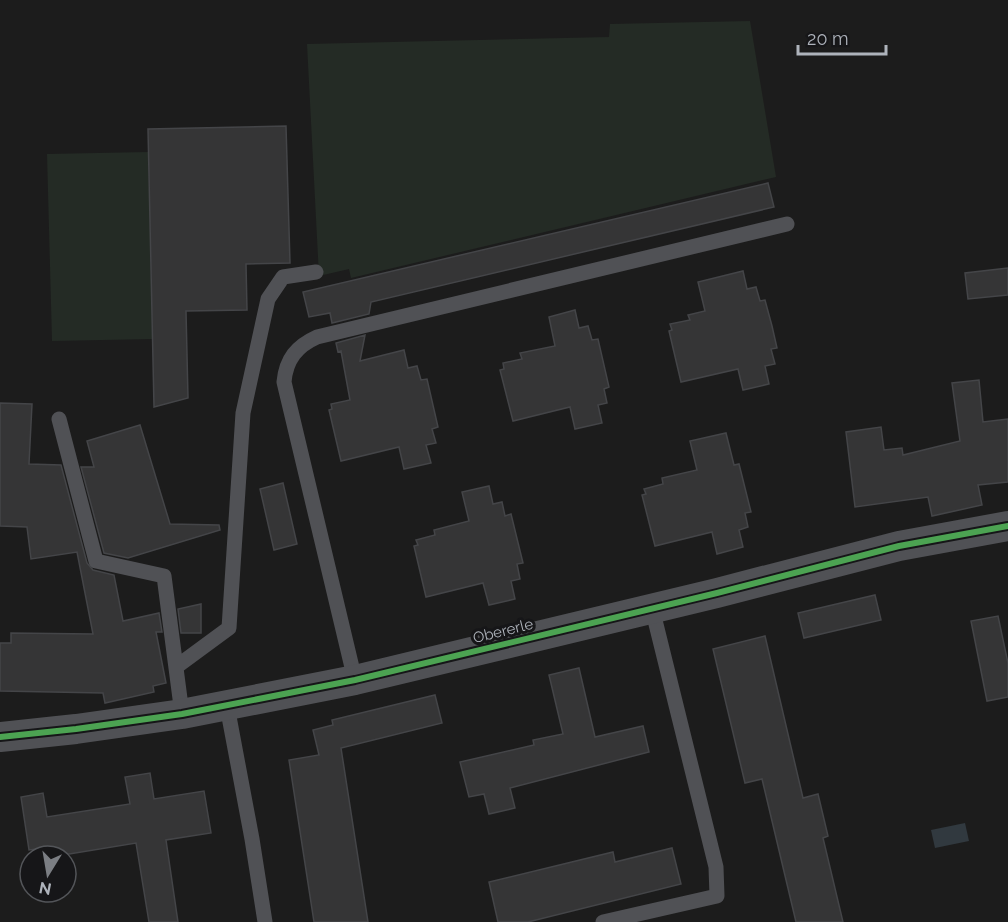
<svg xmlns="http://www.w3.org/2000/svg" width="1008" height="922" viewBox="0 0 1008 922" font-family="Raleway,sans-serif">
	<rect width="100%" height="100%" fill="#1c1c1c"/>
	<path fill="#242b25" d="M750,21L776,177L351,278L349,269L319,276L307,44L609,37L610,24Z
		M148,152L153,339L52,341L47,154Z"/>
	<path fill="#31393f" d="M965,823L969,841L935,848L931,830Z"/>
	<path fill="#353536" stroke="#444548" stroke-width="1.5" d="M286,126L290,263L246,264L247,310L186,311L188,398L154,407L148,129Z
		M768,183L774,207L371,302L369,314L332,323L330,313L309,317L303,292Z
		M1008,268V295L968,299L965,273Z
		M743,271L747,289L756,287L760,301L765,300L772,326L777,348L771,349L775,364L765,366L769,384L743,390L738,369L681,382L669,331L672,330L670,324L690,320L688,315L705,311L698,282Z
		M575,310L579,328L588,326L592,340L598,339L609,387L604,389L607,403L598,405L602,423L575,429L570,407L513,421L500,370L504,369L503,363L522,359L520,353L555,346L549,317Z
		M365,335L360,361L404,350L408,368L417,366L421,380L427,379L438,427L432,429L436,443L426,445L431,463L404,469L399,447L341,461L329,410L332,409L331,404L350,400L341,351L338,352L336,343Z
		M979,380L983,422L1008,419V482L978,485L982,505L932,516L928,497L855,507L846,432L881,427L884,450L902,448L903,455L960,441L952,383Z
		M0,403L32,404L29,464L61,465L87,563L93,570L114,575L123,621L159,613L162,632H156L166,683L153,686L154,692L105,703L103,693L0,691V643H11V633L93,634L77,552L31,559L27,527L0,526Z
		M140,425L170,524L219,525L220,530L128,558L104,553L81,467H94L87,441Z
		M726,433L734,465L739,464L751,512L745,513L748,527L739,530L743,547L717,554L712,532L655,546L642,495L646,494L644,489L663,484L662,478L697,470L690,441Z
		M283,483L297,544L274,550L260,489Z
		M489,486L493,504L502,502L505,516L511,514L523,563L517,564L520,579L511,581L515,599L489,605L483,583L426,597L414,546L418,545L416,540L435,535L434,530L469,521L462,492Z
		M875,595L881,620L804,638L798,613Z
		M201,604V633H181L178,609Z
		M998,616L1008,663V697L987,701L971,621Z
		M765,636L803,798L818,794L828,836L823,838L843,922H796L762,779L745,783L713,649Z
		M579,668L595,737L643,726L649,752L510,788L515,808L489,814L484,794L469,797L460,762L534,745L533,740L563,734L549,675Z
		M435,695L442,723L341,748L368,922H314L289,760L319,755L313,730L333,725L332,720Z
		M150,773L154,799L204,791L211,833L166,840L178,922H149L136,843L57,856H45L44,848L29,850L21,797L43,793L47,817L117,806L130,804L125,777Z
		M672,848L681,884L528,922H498L489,882L613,852L615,862Z"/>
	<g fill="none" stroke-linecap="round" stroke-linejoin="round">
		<path stroke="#505155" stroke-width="15" d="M59,419L96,561L164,576L182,714
			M176,667L229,628L243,413L268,299L283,277L316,272
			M355,680L284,382C286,359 297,346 317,337L787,224
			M227,706L252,839L265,922
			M603,922L717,896L716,867L652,608"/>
		<path stroke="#505155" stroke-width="30" d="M0,737L76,729L182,714L355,680L717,593L899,546L1008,526"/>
		<defs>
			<path id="cycleway" d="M0,737L76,729L182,714L355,680L717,593L899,546L1008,526"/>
		</defs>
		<use href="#cycleway" stroke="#161618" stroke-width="10"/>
		<use href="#cycleway" stroke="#4ca352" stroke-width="6"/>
	</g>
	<g text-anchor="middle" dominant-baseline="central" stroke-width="6" stroke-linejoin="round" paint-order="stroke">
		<g font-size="15" fill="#aeb3bb" stroke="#161618">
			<text transform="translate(503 631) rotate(-14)">Obererle</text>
		</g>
	</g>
	<g transform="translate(48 874) rotate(191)"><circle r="28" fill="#161618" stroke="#535559" stroke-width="1.5"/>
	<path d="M0-4.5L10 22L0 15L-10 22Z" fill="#7b7e83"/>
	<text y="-9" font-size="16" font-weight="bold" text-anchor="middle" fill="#aeb3bb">N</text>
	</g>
	<path d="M798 45v9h88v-9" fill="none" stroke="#aeb3bb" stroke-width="3"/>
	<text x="807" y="45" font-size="18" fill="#aeb3bb" stroke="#161618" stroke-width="4.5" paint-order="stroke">20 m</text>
</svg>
